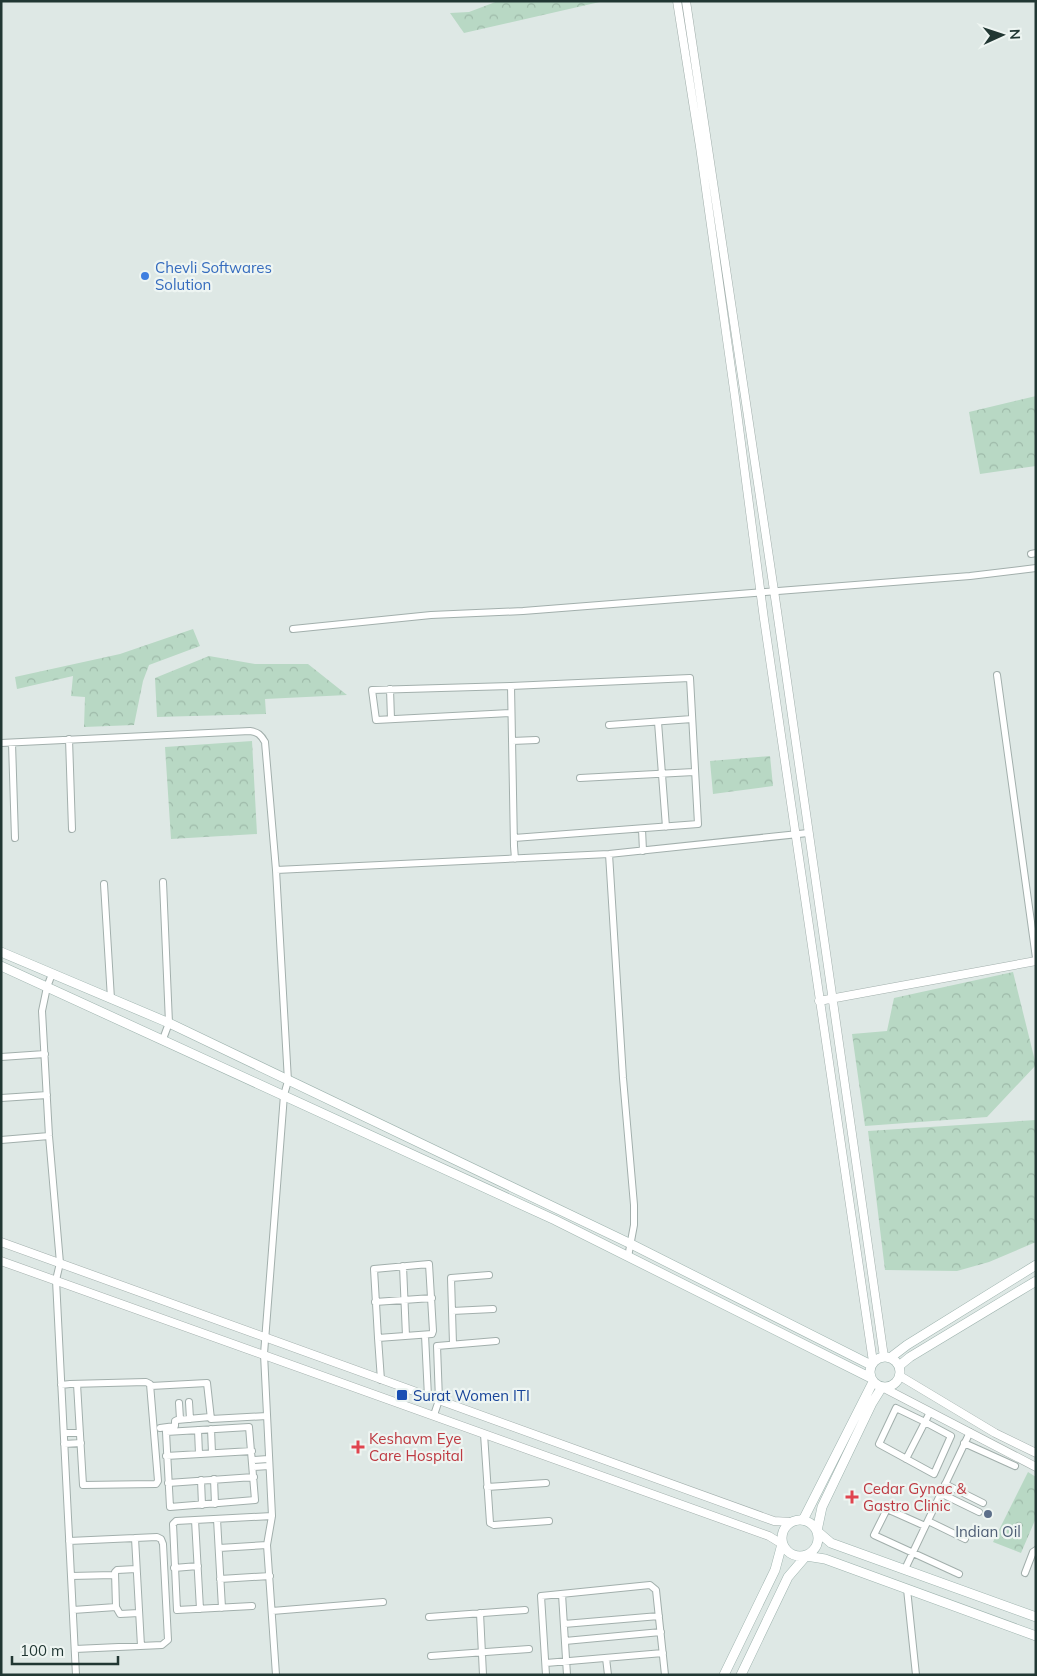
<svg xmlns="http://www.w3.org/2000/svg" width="1037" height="1676" viewBox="0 0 1037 1676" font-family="Mulish,sans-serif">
	<defs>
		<pattern id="forest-crowns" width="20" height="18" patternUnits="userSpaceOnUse" patternTransform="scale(1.25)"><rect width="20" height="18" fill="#b8d8c4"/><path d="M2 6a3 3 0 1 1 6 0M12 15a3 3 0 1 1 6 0" fill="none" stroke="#9ebaa9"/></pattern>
	</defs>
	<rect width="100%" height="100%" fill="#dee8e5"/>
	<path fill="url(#forest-crowns)" d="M498,1H604L464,33L450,13L469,12Z
		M1036,396V466L980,474L969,412Z
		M193,629L200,646L149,665L143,681L134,725L84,727L85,697L71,696L73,676L17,689L15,677L120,654Z
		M209,656L255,664H308L347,695L265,699L266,714L157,717L155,678Z
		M252,741L257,834L171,839L165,747Z
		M770,756L773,786L713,794L710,761Z
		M1013,972L1036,1065L987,1117L865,1126L852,1034L887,1031L894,998Z
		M1036,1120V1242L989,1262L957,1271L885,1270L868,1131Z
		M1028,1472L1036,1477V1518L1021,1553L993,1542Z"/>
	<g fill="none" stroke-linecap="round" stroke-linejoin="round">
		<defs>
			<path id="minor" d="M1031,554L1036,553
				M293,629L431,615L523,611L970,576L1036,568
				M997,675L1036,958
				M511,686L372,690L376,720L511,713
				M390,689L391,719
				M658,722L666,827
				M609,725L692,719
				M69,739L72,829
				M512,741L536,740
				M1,743L250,731C258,732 261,735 265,742L276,870L288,1081L284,1095L264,1354L272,1516L267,1545L276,1675
				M12,743L15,838
				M580,778L694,772
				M642,829L643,851
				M514,838L698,824L690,678L511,686L514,846L515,859
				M609,854L623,1078L634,1205V1225L628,1257
				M276,870L609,854L808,833
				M104,884L111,999
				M52,974L47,987L42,1011L49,1136L60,1263L56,1280L76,1675
				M163,1039L169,1023L163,882
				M1,1057L45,1054
				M1,1098L47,1095
				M1,1140L49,1136
				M429,1264L433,1331L432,1334L378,1338L374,1269Z
				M403,1266L406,1336
				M375,1302L432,1298
				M452,1311L493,1309
				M425,1335L428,1397
				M378,1338L381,1380
				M453,1344L451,1278L489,1275
				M61,1385L70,1384L146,1382L150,1384L158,1481L156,1484L83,1485L77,1384
				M151,1386L207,1383L211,1419L267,1416
				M189,1402L190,1419
				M179,1403L180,1419
				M434,1415L439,1400L437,1346L496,1341
				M249,1427L255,1500L170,1507L166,1432Z
				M160,1428L175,1426V1421L177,1420L210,1417
				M211,1429L212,1453
				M198,1430L199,1454
				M64,1433H80
				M484,1434L490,1523L494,1525L549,1521
				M964,1443L1015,1466
				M64,1444L81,1443
				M166,1456L252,1451
				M906,1459L925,1422L896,1408L879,1444L934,1474L951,1436L925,1422L930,1412
				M253,1460L268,1459
				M253,1467L269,1466
				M214,1479L215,1504
				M201,1480L202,1505
				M168,1483L254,1477
				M945,1484L983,1503
				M487,1487L546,1483
				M940,1493L979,1512
				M217,1519L222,1608
				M195,1520L200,1609
				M928,1521L965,1539
				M925,1526L887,1509L874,1535L959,1574
				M135,1538L141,1646
				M69,1541L157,1537L161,1539L163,1544L168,1640L162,1645L75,1649
				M219,1548L267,1545
				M174,1568L198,1566
				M136,1569L117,1570L115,1572L116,1607L120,1614L139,1613
				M905,1569L970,1432
				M1025,1573L1033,1552L1036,1550
				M71,1576L114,1575
				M220,1579L270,1576
				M907,1589L916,1675
				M562,1594L567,1675
				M252,1606L177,1610L173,1524L176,1521L272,1516
				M73,1610L116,1607
				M272,1611L383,1602
				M480,1613L483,1675
				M429,1617L525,1610
				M564,1624L659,1616
				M565,1641L661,1632
				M431,1656L529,1649
				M606,1658L608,1675
				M546,1663L663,1653
				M546,1675L541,1596L650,1585L656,1590L665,1675"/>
			<path id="tertiary" d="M677,1L700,147L735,397L764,619L873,1362
				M686,1L776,604L884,1357
				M819,1001L1036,961
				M1,1242L774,1521L791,1522
				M1,1261C258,1351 513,1445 769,1536L782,1544
				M900,1376L995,1433L1036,1453
				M882,1387L1036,1467"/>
			<path id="secondary" d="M1,952L169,1023L631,1244L871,1365
				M1,966L555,1220L871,1378
				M870 1372a15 15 0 1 1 30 0a15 15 0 1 1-30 0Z
				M890,1358L907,1345L1036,1265
				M899,1366L910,1357L1036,1281
				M882,1387L872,1403L822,1507L817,1531L831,1543L1036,1617
				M782 1538a18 18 0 1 1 36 0a18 18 0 1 1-36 0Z
				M803,1520L873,1382
				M724,1675L775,1570L782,1544
				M741,1675L788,1577L806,1556L825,1559L1036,1636"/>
		</defs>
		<use href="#minor" stroke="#a2afac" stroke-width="8"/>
		<use href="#tertiary" stroke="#a2afac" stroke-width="9"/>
		<use href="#secondary" stroke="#9eb3ae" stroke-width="10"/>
		<use href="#minor" stroke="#fff" stroke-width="6"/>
		<use href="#tertiary" stroke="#fff" stroke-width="8"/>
		<use href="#secondary" stroke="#fff" stroke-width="9"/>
	</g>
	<circle fill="#3f7fe0" stroke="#eef5f2" stroke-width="2" cx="145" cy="276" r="5"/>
	<rect fill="#1a4fb4" stroke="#eef5f2" stroke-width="2" x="396" y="1389" width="12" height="12" rx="2.5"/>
	<g fill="#e0444e" stroke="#eef5f2" stroke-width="2">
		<path d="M355.5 1439.5h5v5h5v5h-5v5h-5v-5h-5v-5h5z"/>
		<path d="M849.5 1489.5h5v5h5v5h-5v5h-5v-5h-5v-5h5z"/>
	</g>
	<circle fill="#5c6f8a" stroke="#eef5f2" stroke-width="2" cx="988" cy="1514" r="5"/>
	<g text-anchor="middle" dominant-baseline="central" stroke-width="4.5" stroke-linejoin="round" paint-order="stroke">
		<g font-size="15" fill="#366cbe" stroke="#eef5f2" text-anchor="start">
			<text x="155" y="267">Chevli Softwares<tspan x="155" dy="17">Solution</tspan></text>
		</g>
		<g font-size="15" fill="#164399" stroke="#eef5f2" text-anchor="start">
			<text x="413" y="1395">Surat Women ITI</text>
		</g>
		<g font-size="15" fill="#be3a42" stroke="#eef5f2" text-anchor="start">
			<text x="369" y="1438">Keshavm Eye<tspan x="369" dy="17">Care Hospital</tspan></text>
			<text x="863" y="1488">Cedar Gynac &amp;<tspan x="863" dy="17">Gastro Clinic</tspan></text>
		</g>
		<g font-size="15" fill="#4e5e75" stroke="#eef5f2">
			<text x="988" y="1531">Indian Oil</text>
		</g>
	</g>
	<rect width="1037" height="1676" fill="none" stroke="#213733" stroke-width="5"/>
	<g transform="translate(1002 35) rotate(87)" stroke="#eef5f2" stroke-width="4" paint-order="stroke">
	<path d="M0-4L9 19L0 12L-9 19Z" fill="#213733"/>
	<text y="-8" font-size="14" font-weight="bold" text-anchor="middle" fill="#213733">N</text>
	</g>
	<path d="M12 1656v8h106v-8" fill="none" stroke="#213733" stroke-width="2.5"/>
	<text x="20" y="1656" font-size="15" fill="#213733" stroke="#eef5f2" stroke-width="4" paint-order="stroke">100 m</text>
</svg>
